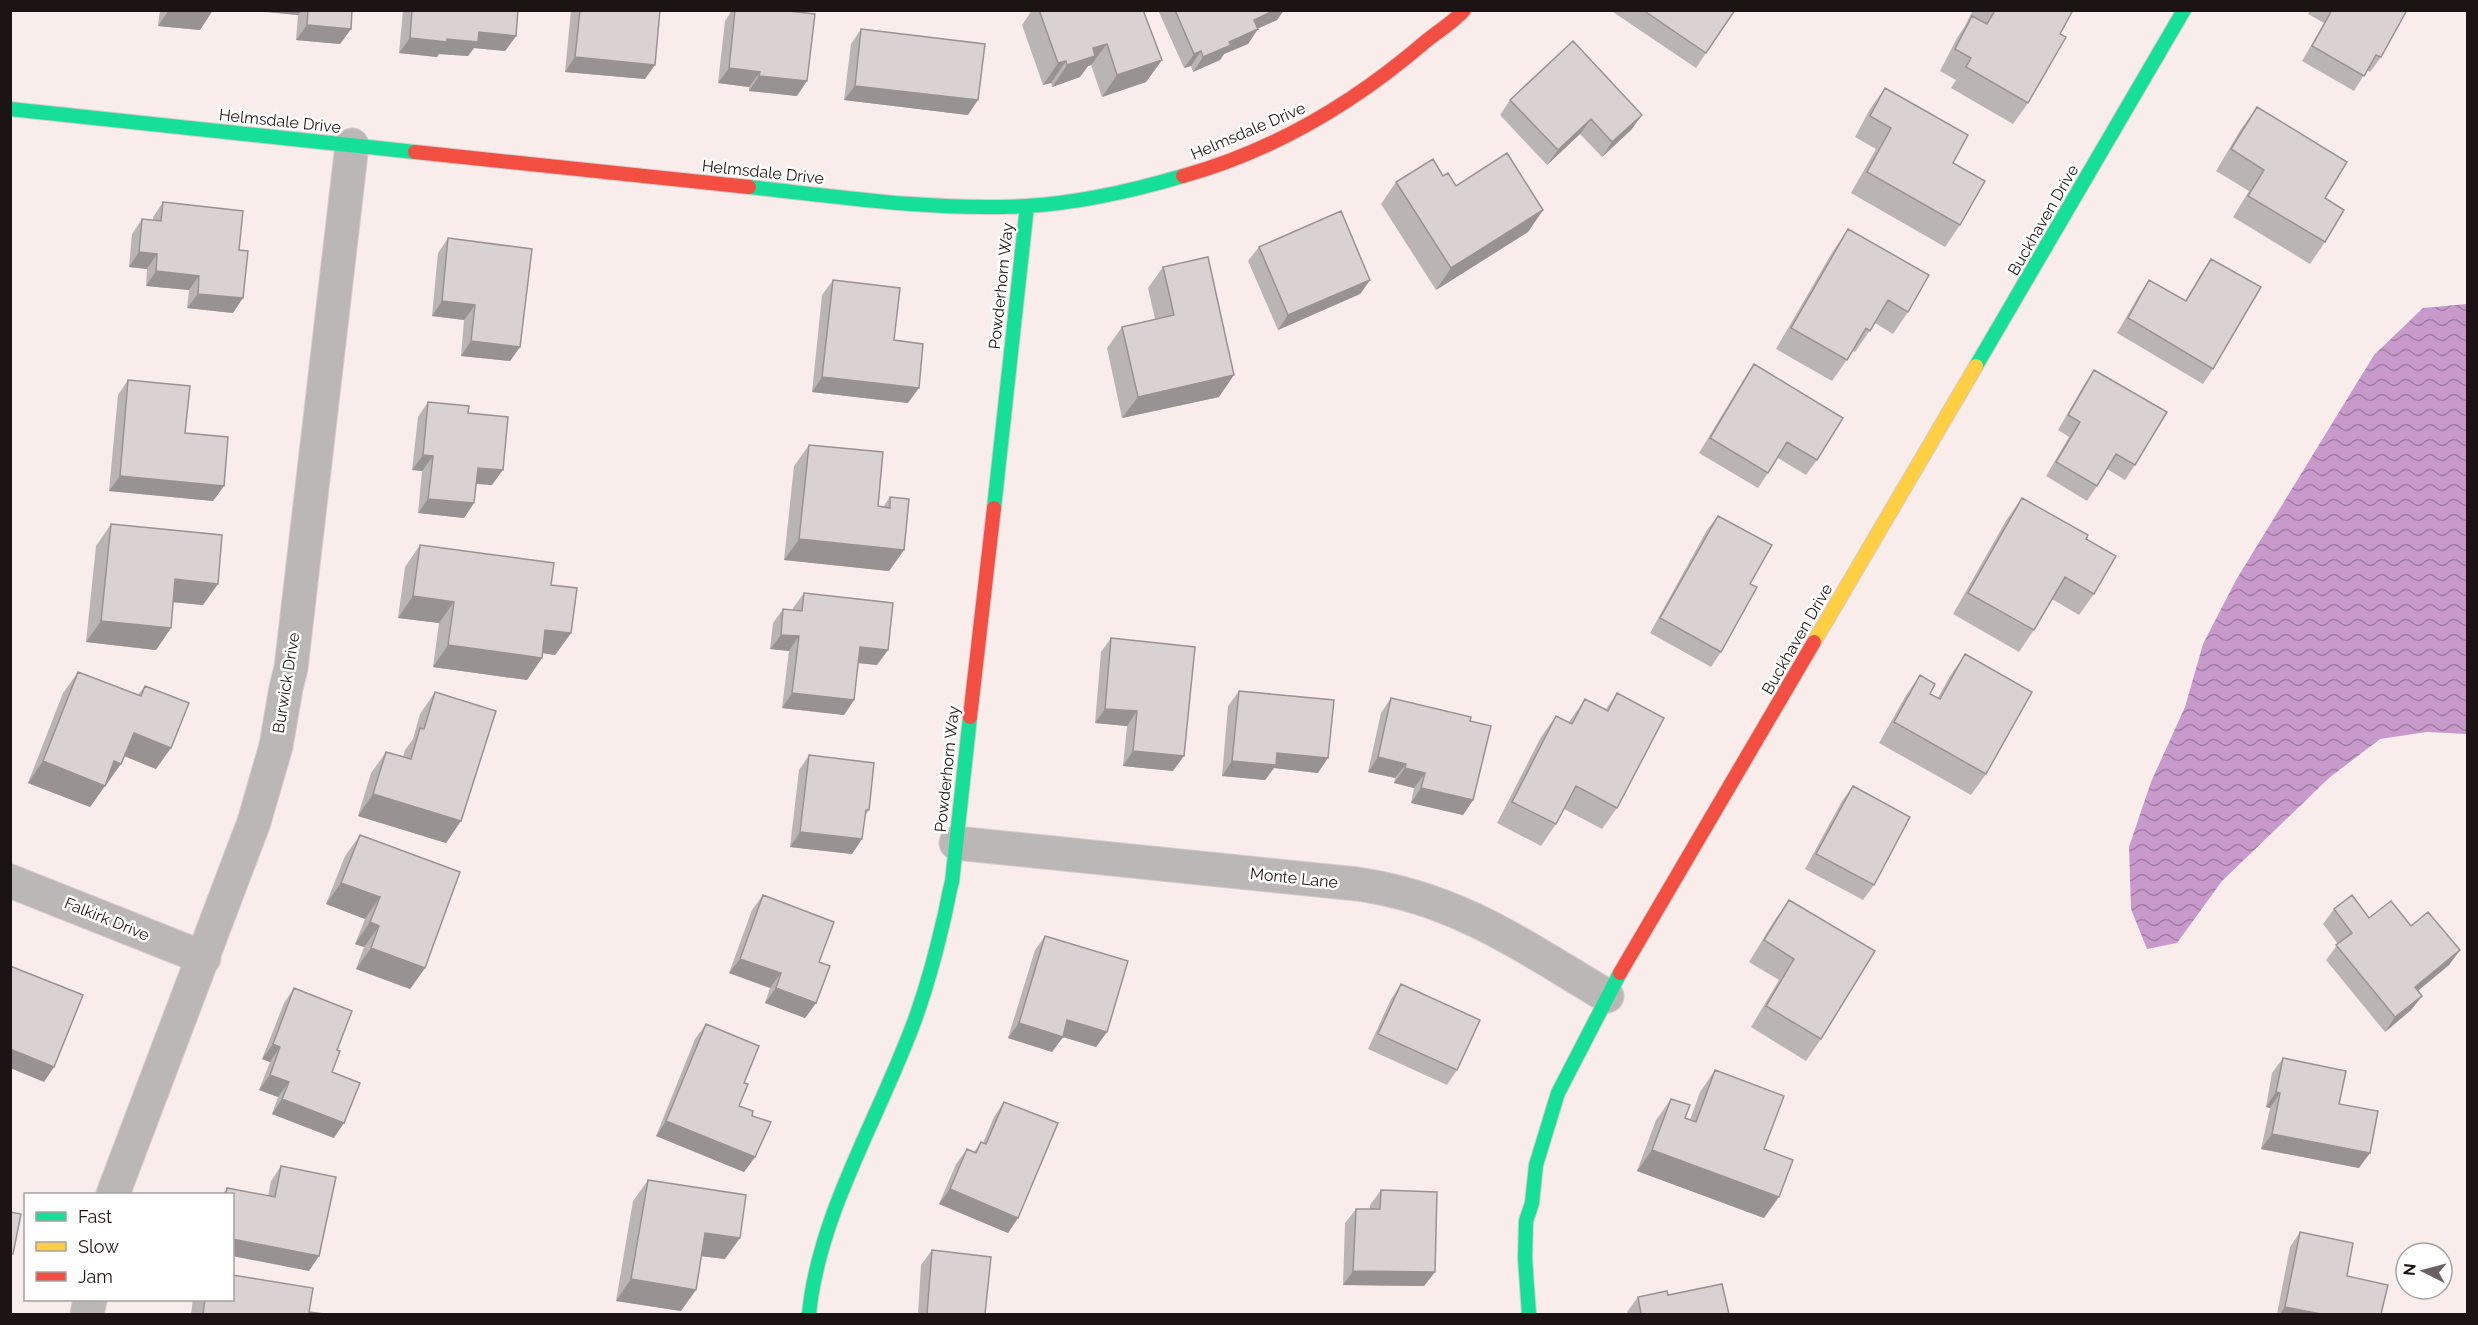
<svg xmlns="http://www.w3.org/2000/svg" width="2478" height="1325" viewBox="0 0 2478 1325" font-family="Raleway,sans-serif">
	<defs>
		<pattern id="water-waves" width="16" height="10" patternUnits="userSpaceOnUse" patternTransform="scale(1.5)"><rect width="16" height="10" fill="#c79acb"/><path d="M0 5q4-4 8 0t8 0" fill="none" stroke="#a17ca4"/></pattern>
	</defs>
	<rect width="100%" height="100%" fill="#f9edec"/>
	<path fill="url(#water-waves)" d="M2467,304V734L2427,732L2380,739L2329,778L2222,881L2177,943L2147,949L2131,909L2129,847L2151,782L2185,707L2203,644L2236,580L2374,355L2423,308Z"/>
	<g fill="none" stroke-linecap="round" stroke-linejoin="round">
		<defs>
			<path id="street" d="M956,843L1357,884C1457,898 1523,946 1607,996
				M10,881L204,958
				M113,1194L254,822L276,746L286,688L291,668L352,145
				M87,1314L90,1300"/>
			<path id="fast" d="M10,109L415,152
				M749,187C841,197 934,211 1026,206C1080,203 1132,191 1183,176
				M1976,366L2184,10
				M994,508L1027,206
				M809,1314C819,1211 883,1111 917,1014C927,985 936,953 943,922C947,908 948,895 952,882L970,717
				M1529,1314L1525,1258L1526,1221L1532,1203L1536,1165L1558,1093L1620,973"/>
			<path id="slow" d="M1814,642L1976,366"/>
			<path id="jam" d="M415,152L749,187
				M1183,176C1273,151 1354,103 1425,42C1438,31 1453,23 1464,10
				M970,717L994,508
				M1620,973L1814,642"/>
		</defs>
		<use href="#street" stroke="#d5cbca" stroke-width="35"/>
		<use href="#fast" stroke="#d5cbca" stroke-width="16"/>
		<use href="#slow" stroke="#d5cbca" stroke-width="16"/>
		<use href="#jam" stroke="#d5cbca" stroke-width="16"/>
		<use href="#street" stroke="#bbb7b6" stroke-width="33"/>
		<use href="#fast" stroke="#16e098" stroke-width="14"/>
		<use href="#slow" stroke="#ffcf43" stroke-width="14"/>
		<use href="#jam" stroke="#f24e42" stroke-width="14"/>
	</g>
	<path fill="#bbb4b5" d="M160,10H213L200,30L158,26Z
		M352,10L351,29L340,44L296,40L298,15L250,11Z
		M403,10H518L516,36L505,51L474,48L468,56L439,54L437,57L399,53Z
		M571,10H660L645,79L565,72Z
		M732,10H780L797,96L749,91V87L718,83L725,21Z
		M1032,10H1143L1162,60L1146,82L1102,97L1091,65L1088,66L1080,77L1052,87L1051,83L1043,85L1022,25Z
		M1158,10H1284L1277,20L1258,28L1248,44L1224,54L1220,60L1193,72L1191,66L1184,68Z
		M1610,10H1735L1696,68Z
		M1973,10H2073L2060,34L2028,103L2013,124L1951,88L1956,80L1940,71L1957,38L1965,26Z
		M2310,10H2407L2381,57L2370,72L2367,70L2354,91L2302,61L2324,23L2308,14Z
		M861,29L968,115L844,100L851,44Z
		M1885,88L1953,163L1960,225L1945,247L1851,193L1876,149L1855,137L1870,109Z
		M1510,100L1642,115L1631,130L1602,157L1580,134L1547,165L1500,115Z
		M2257,107L2325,198V242L2310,264L2233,217L2249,191L2216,171L2241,129Z
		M1396,182L1456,186L1543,210L1528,232L1436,290L1381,204Z
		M163,202L233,313L187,308L189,290L146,286L147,269L129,267L132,234L142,219L153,220V217Z
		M1848,229L1908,312L1893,334L1875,323L1855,352L1853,351L1832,381L1776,349L1833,251Z
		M448,238L520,347L510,361L461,356L464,320L432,316L438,253Z
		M1259,247L1370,280L1360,294L1278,330L1248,261Z
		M2211,259L2213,369L2203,384L2117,333L2139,295L2149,280L2185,301L2201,274Z
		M1163,267L1219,397L1122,418L1107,348L1122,327L1155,319L1148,288Z
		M833,280L894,340L908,403L812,392L822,295Z
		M1754,364L1817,460L1806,475L1778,458L1758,488L1699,453L1744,379Z
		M2094,370L2135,465L2125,480L2107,469L2097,486L2087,501L2046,476L2069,437L2058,430L2084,385Z
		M128,380L185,433L224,486L213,501L109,491L118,395Z
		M428,402L468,413L492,485L476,484L474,503L464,518L418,513L422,471L412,470L418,417Z
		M809,445L878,506L883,507L890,497L904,550L889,571L784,560L794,466Z
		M2022,498L2086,539L2094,594L2079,615L2052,599L2034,630L2019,652L1953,614L2007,519Z
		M1718,516L1750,584L1721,652L1711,667L1650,633L1707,530Z
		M111,524L203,605L173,602L171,628L156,650L86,642L96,546Z
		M420,545L551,585L571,633L555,655L542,653V658L527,680L433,667L439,623L398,618L405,567Z
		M804,593L888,650L877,665L858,663L854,700L844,715L782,708L789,651L770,649L773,623L783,609L793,610V608Z
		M1111,638L1173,771L1123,766L1127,726L1095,723L1101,652Z
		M1965,654L1986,774L1971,795L1879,743L1905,697L1920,675L1930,694L1938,698L1950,676Z
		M78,672L138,695L145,686L156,769L124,756L106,785H105L90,807L28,783L63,693Z
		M1239,691L1318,773L1274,768L1265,780L1222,776L1228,706Z
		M435,692L461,821L446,843L358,816L371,773L386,752L403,757L405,750L413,739L420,714Z
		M1617,693V808L1602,829L1564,809L1556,824L1541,846L1497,823L1541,737L1556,716L1569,722L1585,699L1606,709Z
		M1391,698L1470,721L1473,800L1463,815L1411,803L1414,788L1394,783L1395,778L1368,772L1381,713Z
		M809,755L869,810L865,815L862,839L852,854L790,847L799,770Z
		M1853,786L1874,885L1863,900L1805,869L1842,801Z
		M360,835L425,968L410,989L356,969L364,947L355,944L365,919L326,904L345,856Z
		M763,895L816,1003L805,1018L765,1003L770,988L729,973L752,910Z
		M1789,900L1821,1039L1806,1061L1751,1027L1779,980L1749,962L1774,921Z
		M2334,909L2369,918L2411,926L2460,950L2449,965L2418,991L2422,996L2411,1010L2385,1032L2326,960L2338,944L2323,924Z
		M1045,936L1107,1032L1096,1047L1063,1037L1052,1052L1008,1038L1035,950Z
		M1401,984L1457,1070L1447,1085L1368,1049L1391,999Z
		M294,988L337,1050L332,1072L334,1138L272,1114L278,1097L259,1090L270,1062L262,1059L284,1003Z
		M706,1024L744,1083L739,1106L752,1116L755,1157L744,1172L656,1136L695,1039Z
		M2283,1058L2339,1104L2359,1168L2261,1149L2270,1108L2266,1107L2272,1073Z
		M1715,1070L1764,1149V1218L1637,1171L1656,1120L1671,1099L1685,1118L1690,1120L1700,1092Z
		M1004,1102L1018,1218L1008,1233L939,1204L956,1164L967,1149L974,1152L981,1142L983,1143L994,1117Z
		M281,1166L309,1271L232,1194H223L227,1188L268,1196L271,1181Z
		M648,1180L725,1259L702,1256L681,1311L616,1301L633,1201Z
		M1381,1190L1435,1272L1424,1286L1343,1285L1345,1223L1356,1209H1370V1205Z
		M2300,1232L2347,1276L2381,1314H2277L2290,1247Z
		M932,1250L985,1314H918L921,1265Z
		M1668,1295L1729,1314H1628L1627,1312L1638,1297Z
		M193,1299H232L324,1314H191Z"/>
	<path fill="#999293" d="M169,10H213L200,30L158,26Z
		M250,10H302L298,15Z
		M1275,10H1284L1277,20L1244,35L1254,20Z
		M307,25L351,29L340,44L296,40Z
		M1258,29L1248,44L1224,54L1220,60L1193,72L1203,57L1229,42Z
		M479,32L516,36L505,51L474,48L468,56L439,54L437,57L399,53L410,38L447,39Z
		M1107,44L1091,65L1088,66L1080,77L1052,87L1067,65L1093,48Z
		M1201,51L1191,66L1184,68L1194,54Z
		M575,57L655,65L645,79L565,72Z
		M1162,60L1146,82L1102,97L1117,75Z
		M1066,61L1051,83L1043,85L1058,63Z
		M729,68L760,72L749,87L718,83Z
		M759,76L807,81L797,96L749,91Z
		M855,86L978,100L968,115L844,100Z
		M1642,115L1631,130L1602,157L1612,142Z
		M1591,119L1580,134L1547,165L1558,150Z
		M1543,210L1528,232L1436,290L1451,268Z
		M139,252L157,254L147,269L129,267Z
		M156,271L199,276L189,290L146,286Z
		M1370,280L1360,294L1278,330L1288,315Z
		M198,294L243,298L233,313L187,308Z
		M442,301L475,305L464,320L432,316Z
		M471,341L520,347L510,361L461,356Z
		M1234,375L1219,397L1122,418L1138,397Z
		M822,377L919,388L908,403L812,392Z
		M423,455L433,456L422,471L412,470Z
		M478,468L503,470L492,485L467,483Z
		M120,476L224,486L213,501L109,491Z
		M428,499L474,503L464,518L418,513Z
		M799,539L904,550L889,571L784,560Z
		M175,579L218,584L203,605L160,601Z
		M413,596L454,602L439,623L398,618Z
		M101,621L171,628L156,650L86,642Z
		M545,630L571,633L555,655L530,651Z
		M781,635L799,636L789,651L770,649Z
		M448,645L542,658L527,680L433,667Z
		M860,647L888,650L877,665L849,662Z
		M792,693L854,700L844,715L782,708Z
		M1105,709L1137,711L1127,726L1095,723Z
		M134,733L171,748L156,769L119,754Z
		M1133,751L1184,756L1173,771L1123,766Z
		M1277,753L1328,758L1318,773L1274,768L1265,780L1222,776L1232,761Z
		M1378,757L1406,764L1395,778L1368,772Z
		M43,761L105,786L90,807L28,783Z
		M114,761L121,764L106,785L99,783Z
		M1405,768L1425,773L1414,788L1394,783Z
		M1421,788L1473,800L1463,815L1411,803Z
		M373,794L461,821L446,843L358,816Z
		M800,832L862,839L852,854L790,847Z
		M341,883L380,897L365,919L326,904Z
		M370,922L379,926L364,947L355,944Z
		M371,948L425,968L410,989L356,969Z
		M2460,950L2449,965L2404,1002L2415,987Z
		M740,959L781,973L770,988L729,973Z
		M776,988L816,1003L805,1018L765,1003Z
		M2422,996L2411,1010L2385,1032L2395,1017Z
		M1067,1020L1107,1032L1096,1047L1063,1037L1052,1052L1008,1038L1019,1023Z
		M273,1044L280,1047L270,1062L262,1059Z
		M10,1049L54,1067L44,1082L10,1068Z
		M270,1075L289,1082L278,1097L259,1090Z
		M2276,1092L2280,1093L2270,1108L2266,1107Z
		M282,1099L344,1123L334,1138L272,1114Z
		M666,1121L755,1157L744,1172L656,1136Z
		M2272,1134L2370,1153L2359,1168L2261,1149Z
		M1652,1150L1779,1197L1764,1218L1637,1171Z
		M950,1189L1018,1218L1008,1233L939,1204Z
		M705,1233L740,1238L725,1259L690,1255Z
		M232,1239L319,1256L309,1271L232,1256Z
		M1353,1271L1435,1272L1424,1286L1343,1285Z
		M631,1279L696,1290L681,1311L616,1301Z
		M2285,1307L2321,1314H2280Z"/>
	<path fill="#dad1d2" stroke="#999293" stroke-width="1.5" d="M308,10H352L351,29L307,25Z
		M412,10H518L516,36L479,32L478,42L447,39V42L410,38Z
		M580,10H660L655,65L575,57Z
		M735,10H780L815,14L807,81L759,76L760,72L729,68Z
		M1039,10H1143L1162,60L1117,75L1107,44L1093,48L1095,56L1067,65L1066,61L1058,63Z
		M1175,10H1275L1254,20L1258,29L1229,42L1231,45L1203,57L1201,51L1194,54Z
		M1643,10H1735L1706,53Z
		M1991,10H2073L2060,34L2066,37L2028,103L1966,67L1971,58L1955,49L1972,16L1987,24L1994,12Z
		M2332,10H2407L2381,57L2376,55L2364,76L2312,46Z
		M861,29L985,44L978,100L855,86Z
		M1573,41L1642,115L1612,142L1591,119L1558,150L1510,100Z
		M1885,88L1968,135L1953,163L1985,181L1960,225L1867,172L1891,128L1870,116Z
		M2257,107L2347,162L2325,198L2344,210L2325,242L2248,196L2264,170L2231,149Z
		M1507,153L1543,210L1451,268L1396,182L1433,159L1443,176L1448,173L1456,186Z
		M163,202L243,211L239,250L248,251L243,298L198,294L199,276L156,271L157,254L139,252L142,219L161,221Z
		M1341,211L1370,280L1288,315L1259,247Z
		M1848,229L1929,275L1908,312L1888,300L1870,331L1866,328L1847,360L1791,328Z
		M448,238L532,249L520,347L471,341L475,305L442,301Z
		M1208,257L1234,375L1138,397L1122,327L1174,315L1163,267Z
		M2211,259L2261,287L2213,369L2128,318L2149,280L2186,301Z
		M833,280L900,288L894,340L923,344L919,388L822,377Z
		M1754,364L1843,418L1817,460L1787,442L1768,473L1710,438Z
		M2094,370L2167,412L2135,465L2116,454L2097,486L2056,462L2080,422L2068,415Z
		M128,380L190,386L185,433L228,437L224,486L120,476Z
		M428,402L469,406L468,413L508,417L503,470L478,468L474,503L428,499L433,456L423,455Z
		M809,445L883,452L878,506L890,508V497L909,499L904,550L799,539Z
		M2022,498L2088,535L2086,539L2116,556L2094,594L2065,577L2034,630L1968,593Z
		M1718,516L1772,545L1750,584L1757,587L1721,652L1660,618Z
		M111,524L222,535L218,584L175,579L171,628L101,621Z
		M420,545L554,563L551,585L577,588L571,633L545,630L542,658L448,645L454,602L413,596Z
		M804,593L893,603L888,650L860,647L854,700L792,693L799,636L781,635L783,609L802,611Z
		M1111,638L1195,647L1184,756L1133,751L1137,711L1105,709Z
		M1965,654L2032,692L1986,774L1894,722L1920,675L1935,684L1930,694L1940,699Z
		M78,672L141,696L145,686L189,703L171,748L134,733L121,764L114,761L105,786L43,761Z
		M1239,691L1334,700L1328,758L1277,753L1276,765L1232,761Z
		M435,692L496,711L461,821L373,794L386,752L411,759L420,728L424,729Z
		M1617,693L1664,718L1617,808L1576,786L1556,824L1512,802L1556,716L1572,724L1585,699L1608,711Z
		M1391,698L1471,717L1470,721L1491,726L1473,800L1421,788L1425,773L1405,768L1406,764L1378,757Z
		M809,755L874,763L869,810H866L862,839L800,832Z
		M1853,786L1910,817L1874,885L1816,854Z
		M360,835L460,872L425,968L371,948L379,926L370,922L380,897L341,883Z
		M763,895L834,922L819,962L830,966L816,1003L776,988L781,973L740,959Z
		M2352,895L2369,918L2391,901L2411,926L2428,912L2460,950L2415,987L2422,996L2395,1017L2336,945L2352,933L2334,909Z
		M1789,900L1875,951L1821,1039L1766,1006L1794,959L1764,940Z
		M1045,936L1128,961L1107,1032L1067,1020L1063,1037L1019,1023Z
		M10,966L83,995L54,1067L10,1049Z
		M1401,984L1480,1020L1457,1070L1378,1034Z
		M294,988L352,1011L337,1050L340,1051L332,1072L360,1083L344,1123L282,1099L289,1082L270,1075L280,1047L273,1044Z
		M706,1024L759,1046L744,1083L748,1084L739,1106L753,1111L752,1116L771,1122L755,1157L666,1121Z
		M2283,1058L2346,1071L2339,1104L2378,1111L2370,1153L2272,1134L2280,1093L2276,1092Z
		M1715,1070L1784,1096L1764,1149L1793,1160L1779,1197L1652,1150L1671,1099L1690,1105L1685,1118L1696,1122Z
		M1004,1102L1058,1123L1018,1218L950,1189L967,1149L976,1153L981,1142L986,1144Z
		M281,1166L336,1177L319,1256L232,1239V1194H226L227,1188L275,1197Z
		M648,1180L746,1195L740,1238L705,1233L696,1290L631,1279Z
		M1381,1190L1437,1192L1435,1272L1353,1271L1356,1209H1380Z
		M10,1212L21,1214L13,1254L10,1253Z
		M2300,1232L2353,1243L2347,1276L2388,1285L2381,1314H2321L2285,1307Z
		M932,1250L991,1257L985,1314H927Z
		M232,1275L313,1288L309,1312L324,1314H203L205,1299H232Z
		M1722,1284L1729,1314H1641L1638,1297L1667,1291L1668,1295Z"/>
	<g text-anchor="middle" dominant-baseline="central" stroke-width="5" stroke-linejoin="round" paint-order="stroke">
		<g font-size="16" fill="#1b1413" stroke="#fff">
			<text transform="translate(280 121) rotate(6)">Helmsdale Drive</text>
			<text transform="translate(1248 131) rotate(-23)">Helmsdale Drive</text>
			<text transform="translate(763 172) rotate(6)">Helmsdale Drive</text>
			<text transform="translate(2043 220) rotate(-60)">Buckhaven Drive</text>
			<text transform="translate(1001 286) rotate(-84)">Powderhorn Way</text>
			<text transform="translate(1797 639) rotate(-60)">Buckhaven Drive</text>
			<text transform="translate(286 683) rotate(-81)">Burwick Drive</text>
			<text transform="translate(947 769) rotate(-84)">Powderhorn Way</text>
			<text transform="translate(1294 878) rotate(6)">Monte Lane</text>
			<text transform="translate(107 919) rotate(22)">Falkirk Drive</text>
		</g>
	</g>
	<rect width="2478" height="1325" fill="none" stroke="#1b1413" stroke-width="24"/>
	<rect x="24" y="1193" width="210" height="108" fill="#ffffff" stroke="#a4a1a1" stroke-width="1.5"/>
	<rect x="36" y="1212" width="30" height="9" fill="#16e098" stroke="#a4a1a1" stroke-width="1.5"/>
	<text x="78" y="1223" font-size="18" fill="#1b1413">Fast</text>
	<rect x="36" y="1242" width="30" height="9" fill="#ffcf43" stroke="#a4a1a1" stroke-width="1.5"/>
	<text x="78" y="1253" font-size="18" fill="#1b1413">Slow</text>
	<rect x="36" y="1272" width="30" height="9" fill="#f24e42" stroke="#a4a1a1" stroke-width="1.5"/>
	<text x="78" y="1283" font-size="18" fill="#1b1413">Jam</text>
	<g transform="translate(2424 1271) rotate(276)"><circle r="28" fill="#ffffff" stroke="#a4a1a1" stroke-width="1.5"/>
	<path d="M0-4.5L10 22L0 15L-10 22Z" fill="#69605f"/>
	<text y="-9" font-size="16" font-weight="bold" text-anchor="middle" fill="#1b1413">N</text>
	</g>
</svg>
